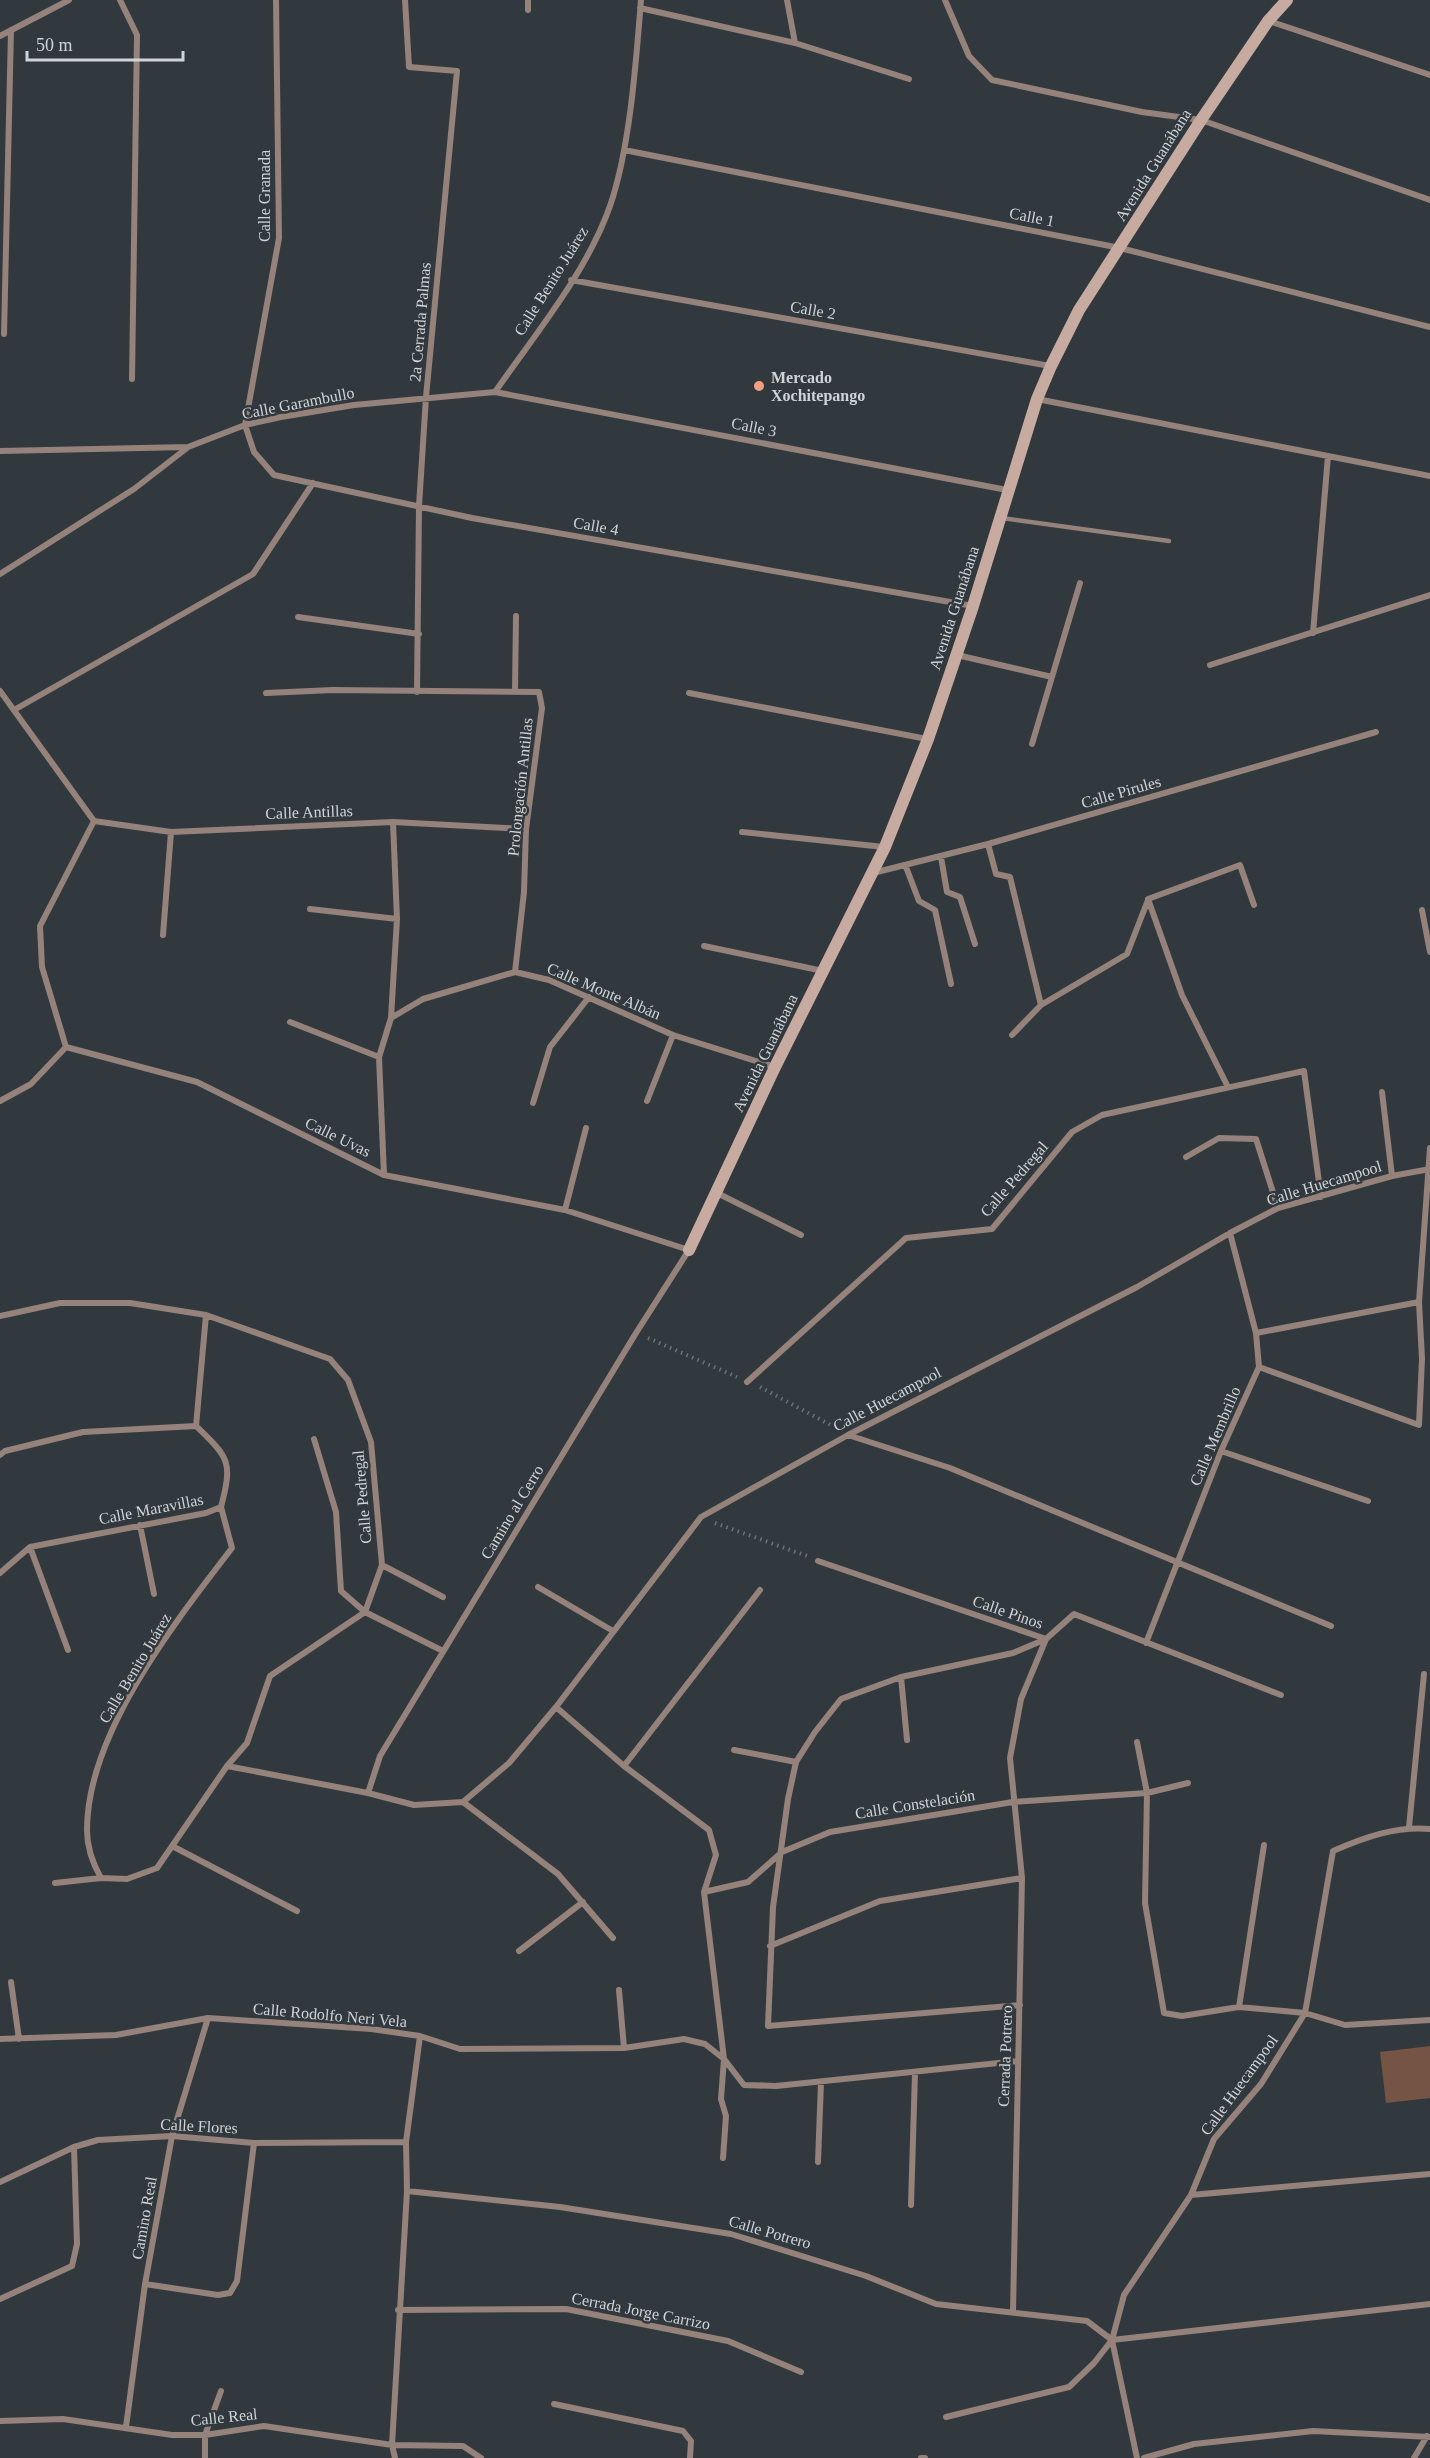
<svg xmlns="http://www.w3.org/2000/svg" width="1430" height="2458" viewBox="0 0 1430 2458" font-family="'Times New Roman',serif">
	<rect width="100%" height="100%" fill="#32393e"/>
	<path fill="#755345" d="M1430,2046V2098L1386,2103L1380,2052Z"/>
	<g fill="none" stroke-linecap="round" stroke-linejoin="round">
		<path stroke="#6c7276" stroke-width="4" stroke-dasharray="1.5 4.5" stroke-linecap="butt" d="M648,1338L737,1377
			M760,1387L836,1428
			M715,1523L807,1556"/>
		<path stroke="#94827b" stroke-width="4.5" d="M1002,518L1169,541"/>
		<path stroke="#94827b" stroke-width="6" d="M120,0L137,35L132,379
			M276,0L279,238L245,425L254,452L274,475L472,518L973,606
			M405,0L409,67L457,71L426,397L419,506L417,692
			M787,0L795,43
			M945,0L969,56L992,80L1142,112L1201,120L1430,200
			M640,8L795,43L909,79
			M528,10V0
			M1269,21L1430,75
			M0,36L69,0
			M624,150L1120,248L1430,327
			M571,280L1050,366
			M4,334L11,30
			M495,392C535,334 586,274 610,206C630,148 636,62 641,0
			M1037,399L1430,476
			M0,451L188,447L245,425L281,417L354,405L495,392L1007,490
			M0,574L134,489L187,448
			M298,617L419,634
			M1313,633L1328,456
			M957,655L1052,677
			M1210,665L1430,595
			M0,691L94,821
			M515,691L516,616
			M266,693L333,690L539,692L542,708L526,829L524,892L515,972
			M689,693L927,739
			M14,710L253,574L313,483
			M1032,744L1080,583
			M94,821L171,832L393,822L526,829
			M742,832L884,847
			M988,844L996,874L1010,877L1041,1005
			M941,857L947,892L960,897L975,944
			M906,867L919,901L935,910L951,984
			M873,873L988,844L1376,732
			M1148,899L1182,995L1228,1087
			M1148,899L1240,865L1254,905
			M310,909L397,919
			M1422,910L1430,952
			M163,935L171,832
			M704,946L823,971
			M391,1018L423,999L515,972L549,980L673,1035L775,1067
			M290,1022L379,1057
			M1012,1035L1041,1005L1127,954L1148,900
			M66,1047L197,1082L384,1175L565,1210L689,1250L636,1333L380,1756L368,1793
			M66,1047L42,967L40,926L94,821
			M1382,1092L1392,1176
			M0,1101L31,1084L66,1047
			M647,1101L673,1035
			M533,1103L550,1047L589,997
			M1186,1157L1219,1138L1256,1139L1278,1208
			M384,1175L379,1057L391,1018L397,919L393,822
			M717,1193L801,1235
			M565,1210L586,1128
			M0,1316L60,1303H130L206,1315L330,1359L348,1380L371,1442L382,1565L365,1612
			M1256,1333L1419,1302
			M1259,1367L1419,1425L1422,1359L1419,1302L1430,1148
			M747,1382L906,1238L992,1229L1072,1132L1102,1115L1304,1071L1321,1197
			M848,1435L950,1468L1331,1626
			M314,1439L336,1512L341,1591L365,1612L443,1651
			M1221,1451L1368,1501
			M0,1455L5,1451L83,1432L196,1426
			M221,1507L232,1548C175,1622 87,1733 87,1830C87,1847 93,1864 101,1878L127,1879L157,1868L227,1766L247,1743L270,1676L365,1612
			M140,1525L154,1594
			M30,1547L68,1650
			M818,1561L1046,1639
			M382,1565L443,1597
			M0,1573L30,1547L206,1513L221,1507C233,1461 229,1458 196,1426L206,1315
			M538,1587L613,1631
			M1146,1643L1221,1451L1259,1367L1256,1333L1230,1233
			M901,1677L907,1740
			M556,1707L624,1766L709,1830L716,1855L704,1892L724,2059L721,2099L726,2116L723,2158
			M1137,1742L1147,1793L1145,1903L1164,2013L1182,2016L1239,2007L1305,2013L1345,2025L1430,2020
			M734,1750L796,1762
			M227,1766L368,1793L414,1805L463,1802
			M624,1766L760,1590
			M463,1802L509,1763L556,1707L701,1517L848,1435L1137,1287L1230,1233L1278,1208L1392,1176L1430,1169
			M463,1802L558,1874L613,1938
			M1409,1827L1424,1674
			M174,1847L297,1911
			M55,1883L101,1878
			M704,1892L748,1882L782,1852L830,1832L1013,1802L1147,1793L1188,1783
			M770,1946L880,1901L1022,1878
			M519,1951L583,1902
			M11,1982L19,2039
			M619,1990L624,2048
			M1020,2005L768,2026L773,1907L788,1799L796,1762L815,1732L841,1699L901,1677L1013,1653L1046,1639L1074,1614L1281,1695
			M1239,2007L1264,1845
			M0,2039L116,2035L208,2018L371,2029L420,2036L460,2049L624,2048L684,2039L705,2044L724,2059L744,2085L776,2086L1018,2061
			M818,2162L821,2082
			M0,2182L74,2147L98,2140L172,2136L254,2143L406,2142
			M407,2191L560,2207L731,2234L866,2276L936,2304L1087,2321L1112,2340
			M1191,2195L1430,2174
			M911,2205L915,2073
			M145,2284L218,2295L230,2293L237,2281L254,2143
			M0,2299L72,2266L77,2244L74,2147
			M398,2310L566,2309L728,2341L801,2372
			M1013,2311L1022,1878L1010,1758L1021,1699L1046,1639
			M1112,2340L1430,2304
			M554,2404L683,2431L691,2441L690,2458
			M946,2417L1069,2387L1094,2363L1112,2340
			M0,2421L63,2419L172,2435H205L264,2426L392,2445L463,2446L481,2458
			M126,2427L145,2284L172,2136L208,2018
			M205,2458V2435L221,2391
			M395,2458L392,2445L407,2191L406,2142L420,2036
			M921,2458H925
			M1137,2458L1112,2340L1124,2295L1191,2195L1214,2139L1261,2084L1305,2013L1333,1851C1365,1837 1396,1826 1430,1829
			M1144,2458L1194,2444L1313,2431L1430,2437
			M1414,2458L1427,2436"/>
		<path stroke="#c8aba0" stroke-width="12" d="M689,1250L775,1067L885,847L928,739L973,606L1037,399L1051,366L1079,310L1201,120L1268,21L1287,0"/>
	</g>
	<circle fill="#f2a080" stroke="#32393e" stroke-width="2" cx="759" cy="386" r="6"/>
	<g text-anchor="middle" dominant-baseline="central" stroke-width="5" stroke-linejoin="round" paint-order="stroke">
		<g font-size="16" fill="#d0d4d7" stroke="#32393e">
			<text transform="translate(1153 165) rotate(-58)">Avenida Guanábana</text>
			<text transform="translate(264 196) rotate(-90)">Calle Granada</text>
			<text transform="translate(1032 217) rotate(11)">Calle 1</text>
			<text transform="translate(551 281) rotate(-58)">Calle Benito Juárez</text>
			<text transform="translate(813 310) rotate(10)">Calle 2</text>
			<text transform="translate(420 322) rotate(-85)">2a Cerrada Palmas</text>
			<text transform="translate(298 403) rotate(-11)">Calle Garambullo</text>
			<text transform="translate(754 427) rotate(11)">Calle 3</text>
			<text transform="translate(596 526) rotate(10)">Calle 4</text>
			<text transform="translate(954 608) rotate(-72)">Avenida Guanábana</text>
			<text transform="translate(520 787) rotate(-84)">Prolongación Antillas</text>
			<text transform="translate(1121 792) rotate(-16)">Calle Pirules</text>
			<text transform="translate(309 812) rotate(-2)">Calle Antillas</text>
			<text transform="translate(604 991) rotate(23)">Calle Monte Albán</text>
			<text transform="translate(765 1053) rotate(-64)">Avenida Guanábana</text>
			<text transform="translate(338 1137) rotate(26)">Calle Uvas</text>
			<text transform="translate(1014 1179) rotate(-49)">Calle Pedregal</text>
			<text transform="translate(1324 1183) rotate(-17)">Calle Huecampool</text>
			<text transform="translate(887 1399) rotate(-28)">Calle Huecampool</text>
			<text transform="translate(1215 1436) rotate(-67)">Calle Membrillo</text>
			<text transform="translate(362 1497) rotate(-95)">Calle Pedregal</text>
			<text transform="translate(151 1509) rotate(-11)">Calle Maravillas</text>
			<text transform="translate(512 1512) rotate(-59)">Camino al Cerro</text>
			<text transform="translate(1008 1612) rotate(19)">Calle Pinos</text>
			<text transform="translate(135 1668) rotate(-59)">Calle Benito Juárez</text>
			<text transform="translate(915 1804) rotate(-9)">Calle Constelación</text>
			<text transform="translate(330 2015) rotate(5)">Calle Rodolfo Neri Vela</text>
			<text transform="translate(1005 2056) rotate(-88)">Cerrada Potrero</text>
			<text transform="translate(1239 2085) rotate(-54)">Calle Huecampool</text>
			<text transform="translate(199 2126) rotate(3)">Calle Flores</text>
			<text transform="translate(144 2218) rotate(-80)">Camino Real</text>
			<text transform="translate(770 2232) rotate(16)">Calle Potrero</text>
			<text transform="translate(641 2311) rotate(11)">Cerrada Jorge Carrizo</text>
			<text transform="translate(224 2417) rotate(-6)">Calle Real</text>
		</g>
		<g font-size="16" font-weight="bold" fill="#d0d4d7" stroke="#32393e" text-anchor="start">
			<text x="771" y="377">Mercado<tspan x="771" dy="18">Xochitepango</tspan></text>
		</g>
	</g>
	<path d="M27 51v9h156v-9" fill="none" stroke="#d0d4d7" stroke-width="3"/>
	<text x="36" y="51" font-size="18" fill="#d0d4d7" stroke="#32393e" stroke-width="4.5" paint-order="stroke">50 m</text>
</svg>
